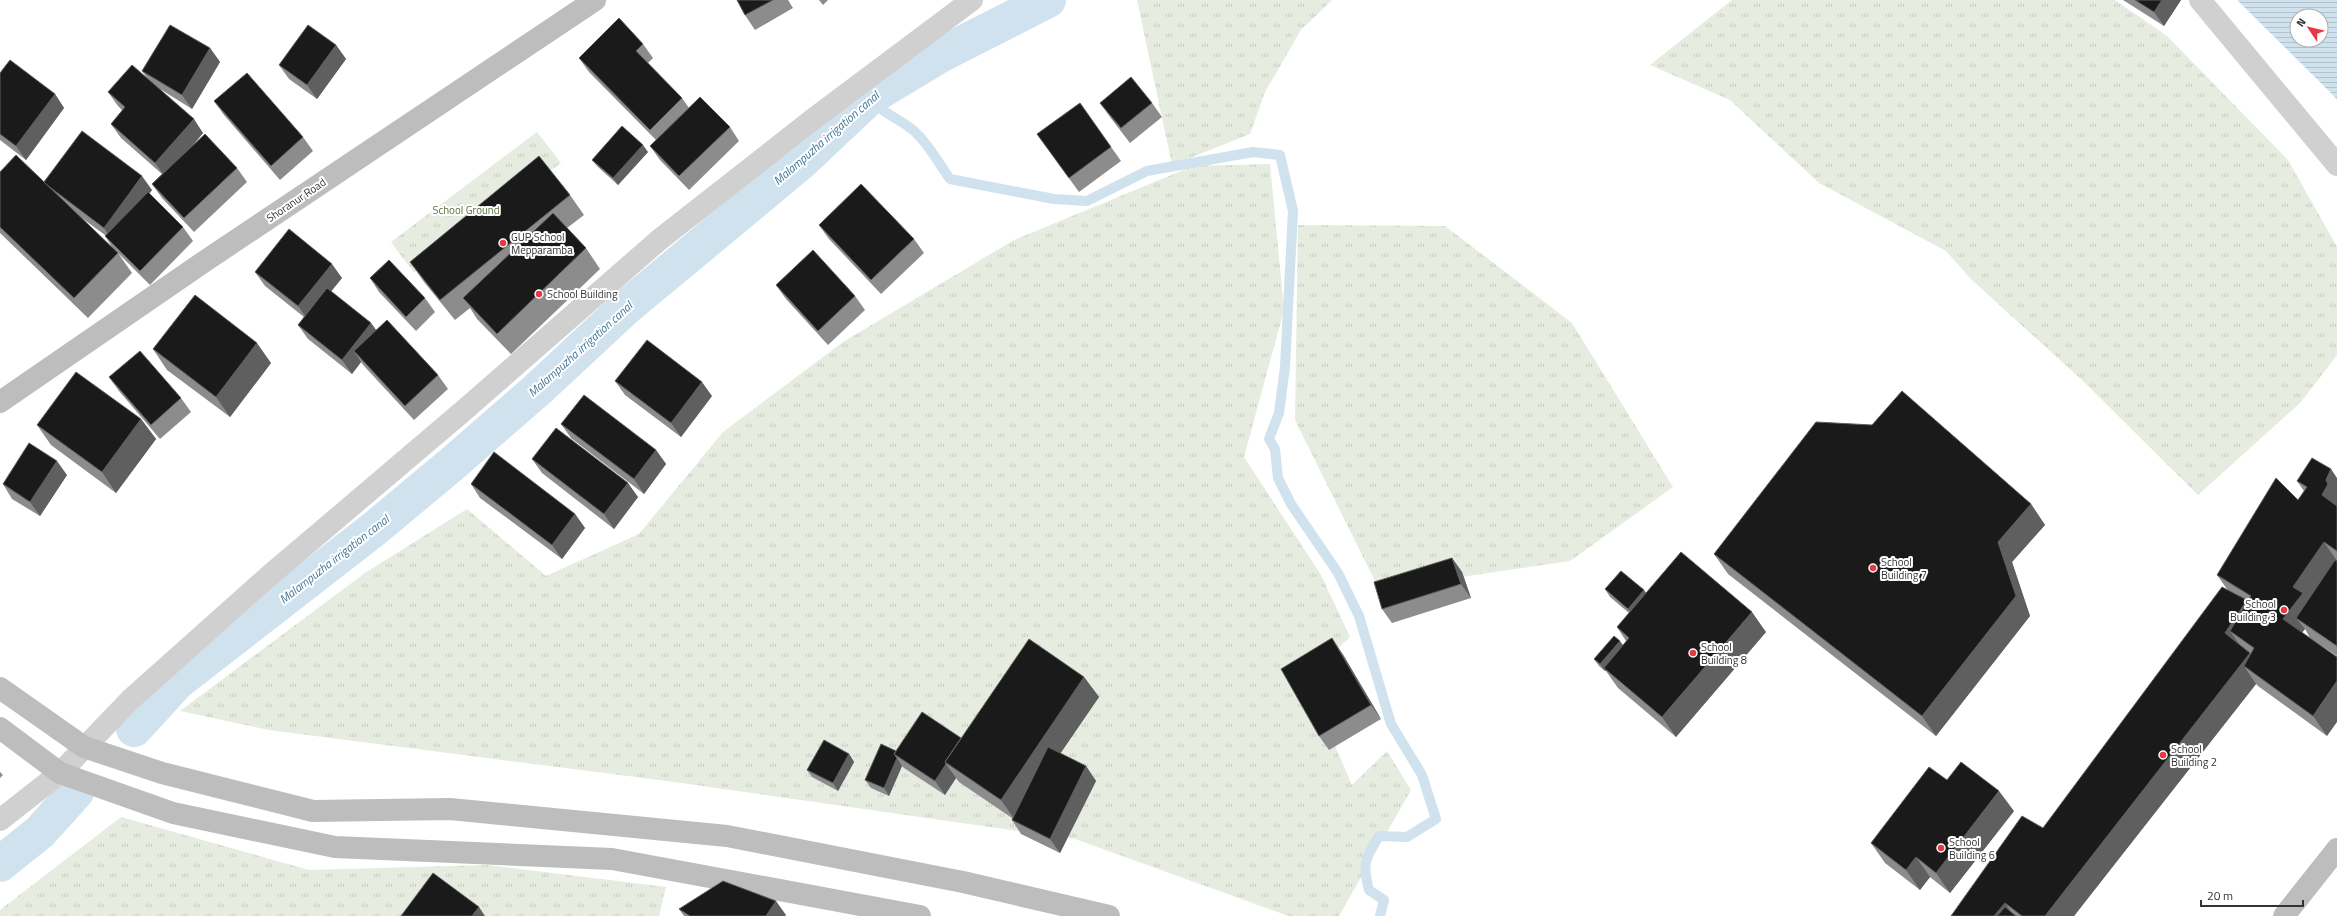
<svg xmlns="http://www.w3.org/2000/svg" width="2337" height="916" viewBox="0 0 2337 916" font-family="'Titillium Web',sans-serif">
	<defs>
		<pattern id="grass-tufts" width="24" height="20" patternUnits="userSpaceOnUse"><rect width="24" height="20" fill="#e6ecdf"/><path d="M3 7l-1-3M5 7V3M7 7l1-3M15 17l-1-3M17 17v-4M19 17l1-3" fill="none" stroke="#c6cbc0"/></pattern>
		<pattern id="water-rules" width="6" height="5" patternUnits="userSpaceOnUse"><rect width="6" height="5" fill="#cfe2ee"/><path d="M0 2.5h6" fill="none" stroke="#b2c2cd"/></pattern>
	</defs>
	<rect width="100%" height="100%" fill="#fff"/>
	<path fill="url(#grass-tufts)" d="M1137,0H1332L1301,30L1265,92L1250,134L1172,165Z
		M1732,0H2115L2167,36L2288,160L2337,247V355L2301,402L2198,495L2083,381L1971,279L1946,251L1819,183L1730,100L1650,65Z
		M537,132L561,163L414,273L391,242Z
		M1270,164L1284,310L1244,457L1321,575L1350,637L1306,679L1352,785L1387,751L1411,790L1339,916H1289L1075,839L667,781L269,730L180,711L365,573L467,509L546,576L639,534L723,432L843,342L1014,240L1193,166Z
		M1298,225L1445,226L1572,323L1673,487L1570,561L1379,589L1295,420Z
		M121,817L309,870L488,865L666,887L659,916H0V910Z"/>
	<path fill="url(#water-rules)" fill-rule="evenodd" d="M2237,0H2337V100L2333,95ZM2297,16H2321V40H2297Z"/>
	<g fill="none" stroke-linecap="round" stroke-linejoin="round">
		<path stroke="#cfe2ee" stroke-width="10" d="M870,97C881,113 900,119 914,131C930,145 938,163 950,179L1054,199L1087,201L1147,171L1253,152L1280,155L1293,211L1285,367L1279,413L1269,439L1275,449L1278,478L1291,504L1338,573L1359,616L1391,724L1422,775L1436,819L1407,837L1379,836C1365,858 1362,864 1369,890L1384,900L1380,916"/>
		<path stroke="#cfe2ee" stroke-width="36" d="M134,729L177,682L374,529L452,464L537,390L624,309L801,162L870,97L940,55L1048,0
			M0,864L40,832L76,792"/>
		<path stroke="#d0d0d0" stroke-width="22" d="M2200,0L2337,165
			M0,820L60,773L130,700L269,576L462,412L659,240L812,120L972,0"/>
		<path stroke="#bdbdbd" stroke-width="22" d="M0,402L208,259L595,0
			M0,688L84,747L162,773L313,811L450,809L727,836L963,882L1109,916
			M0,728L60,773L173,813L335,847L612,859L920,916
			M2284,916L2337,849"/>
	</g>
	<path fill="#8c8c8c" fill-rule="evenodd" d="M737,0H788L793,8L755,30L745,15Z
		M819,0H828L823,5Z
		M2123,0H2181L2164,26Z
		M643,44L653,58L648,63L682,98L689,108L730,127L739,141L689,190L660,160L650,146L656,140L589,72L579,58Z
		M336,45L346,59L317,99L289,79L279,65Z
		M210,48L220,62L192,109L160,89L203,133L191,148L237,168L247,182L194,232L162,198L152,184L162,174L121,138L111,124L123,111L118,106L108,92L148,79L142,71Z
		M0,73L55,94L64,108L26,160L0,140Z
		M214,101L303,137L313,151L280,180L224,115Z
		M1080,103L1121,161L1079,192L1037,134Z
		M1100,103H1152L1162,117L1130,143L1110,117Z
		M648,152L618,185L598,167L592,160Z
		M0,172L44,182L152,190L149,194L183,227L193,241L150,285L118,253L132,273L88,318L0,233ZM79,216L105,235V236L114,250Z
		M570,195L584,215L567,228L586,248L600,269L511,354L477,319L470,308L455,320L424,282L410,262Z
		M819,225L914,239L924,253L881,294L829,239Z
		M255,272L342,278L331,291L371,323L376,330L438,375L448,389L414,420L364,366L361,362L352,374L308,339L298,325L304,317L265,286Z
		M370,278L425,298L435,312L416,331L379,292Z
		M776,285L855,296L865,310L828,345L786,299Z
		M153,349L271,363L230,417L167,370Z
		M109,377L181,398L191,412L160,439L119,391Z
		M615,381L712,396L681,437L625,395Z
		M141,419L156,439L116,493L51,445L37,425Z
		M561,424L656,450L666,464L644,494L571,438Z
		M532,459L638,497L614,529L542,473Z
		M67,475L40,516L12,499L3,484Z
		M2337,478V656L2310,638L2305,629L2302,632L2327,736L2258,686L2256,684L2074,916H1951L2043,828L2227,589L2217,575L2298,500L2304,491L2297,481Z
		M471,484L575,514L585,528L562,559L480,498Z
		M2031,504L2045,525L2012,562L2030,616L1936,736L1728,574L1714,554Z
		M1452,558L1462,572L1471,598L1392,623L1382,609Z
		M1605,589L1646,593L1766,632L1676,737L1618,688L1606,671H1605L1599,666L1594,659L1623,645L1626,641L1617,627L1629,613L1610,597Z
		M1342,653L1381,719L1329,750L1319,736Z
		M1084,677L1099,697L1060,753L1086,766L1096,781L1060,853L1021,834L1012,820V818L959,782L956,778L945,795L904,768L902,766L889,796L871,788L865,780L896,751L961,738Z
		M849,754L854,762L838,791L812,777L807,770Z
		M0,772L3,775L0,778Z
		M2014,811L1950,893L1930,877L1920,890L1885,863L1871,843Z
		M679,909L786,915L785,916H684Z"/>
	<path fill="#5f5f5f" d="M2162,0H2181L2164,26L2154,12Z
		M336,45L346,59L317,99L307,85Z
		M210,48L220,62L192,109L182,95Z
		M55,94L64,108L26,160L16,146Z
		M194,119L203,133L165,177L155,163Z
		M643,145L648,152L618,185L613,178Z
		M142,176L152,190L113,242L104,228Z
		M332,264L342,278L308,320L298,306Z
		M371,323L381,337L354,351L361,362L352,374L342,360Z
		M257,343L271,363L230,417L216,397Z
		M702,382L712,396L681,437L671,423Z
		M141,419L156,439L116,493L102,472Z
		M656,450L666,464L644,494L634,479Z
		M57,461L67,475L40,516L30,502Z
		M2331,469L2337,478V514L2322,495L2326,480Z
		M628,483L638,497L614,529L604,514Z
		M2031,504L2045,525L2012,562L2030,616L1936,736L1922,716L1998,542Z
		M575,514L585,528L562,559L552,545Z
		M2324,542L2337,561V563L2296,618L2305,629L2297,639L2283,619L2293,587Z
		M1452,558L1462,572L1471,598L1461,584Z
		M1644,590L1650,598L1634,617L1628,609Z
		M2247,600L2261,620L2230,631L2242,648L2225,633Z
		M1752,612L1766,632L1676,737L1662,717Z
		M1332,638L1342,653L1381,719L1371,705Z
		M1620,641L1626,649L1604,668L1606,671H1605L1600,664Z
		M2250,653L2265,673L2244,666L2256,684L2074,916H2045Z
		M1084,677L1099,697L1015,820L1001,800Z
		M2337,681V722L2327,736L2313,716Z
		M849,754L854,762L838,791L833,783Z
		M897,758L902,766L889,796L884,788Z
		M946,764L956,778L945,795L935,781Z
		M1086,766L1096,781L1060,853L1050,839Z
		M1999,791L2014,811L1950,893L1936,873Z
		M1916,857L1930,877L1920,890L1906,870Z
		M776,901L786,915L785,916H766Z
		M2005,903L2014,916H1994Z
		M479,907L485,916H472Z"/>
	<path fill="#1a1a1a" stroke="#5f5f5f" d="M737,0H773L745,15Z
		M2135,0H2162L2154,12Z
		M619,18L643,44L636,51L682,98L650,130L579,58Z
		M170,25L210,48L182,95L142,71Z
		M308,25L336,45L307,85L279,65Z
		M10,60L55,94L16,146L0,134V73Z
		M132,65L194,119L155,163L111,124L125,107L108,92Z
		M247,73L303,137L271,166L214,101Z
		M1131,77L1152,103L1121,128L1100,103Z
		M700,97L730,127L679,176L650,146Z
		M1080,103L1111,147L1069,178L1037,134Z
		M622,126L643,145L613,178L592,160Z
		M82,131L142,176L104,228L47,185L44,182Z
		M205,134L237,168L184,218L152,184Z
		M16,155L118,253L74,298L0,227V172Z
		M539,156L570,195L440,300L410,262Z
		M861,184L914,239L871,280L819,225Z
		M148,192L183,227L140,271L105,236Z
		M553,213L586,248L497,334L463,298Z
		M289,229L332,264L298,306L255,272Z
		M813,250L855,296L818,331L776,285Z
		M389,260L425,298L406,317L370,278Z
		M327,288L371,323L342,360L298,325Z
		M195,295L257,343L216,397L153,349Z
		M387,320L438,375L405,406L354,351Z
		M647,340L702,382L671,423L615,381Z
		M140,351L181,398L151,425L109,377Z
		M76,372L141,419L102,472L37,425Z
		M1902,391L2031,504L1998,542L2016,596L1922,716L1714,554L1816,422L1872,425Z
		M584,395L656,450L634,479L561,424Z
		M556,428L628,483L604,514L532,459Z
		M29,443L57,461L30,502L3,484Z
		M494,452L575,514L552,545L471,484Z
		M2312,458L2331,469L2326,480L2328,484L2322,495L2337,506V551L2324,542L2293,587L2303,593L2283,619L2337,657V681L2313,716L2244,666L2254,648L2230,631L2251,596L2217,575L2276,478L2298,500L2307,487L2297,481Z
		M1681,552L1752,612L1662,717L1604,668L1629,638L1617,627Z
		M1452,558L1461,584L1382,609L1374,582Z
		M2335,560L2337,561V646L2296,618Z
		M1621,571L1644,590L1628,609L1605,589Z
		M2222,587L2247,600L2225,633L2250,653L2045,916H2022L2005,903L1994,916H1951L2022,816L2043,828Z
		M1614,636L1620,641L1600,664L1594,659Z
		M1332,638L1371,705L1319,736L1281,669Z
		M1029,639L1084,677L1001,800L945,762Z
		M922,712L961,738L945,762L946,764L935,781L894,754Z
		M824,740L849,754L833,783L807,770Z
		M881,744L896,751L894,754L897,758L884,788L865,780Z
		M1048,747L1086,766L1050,839L1012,820Z
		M1961,762L1999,791L1936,873L1916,857L1906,870L1871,843L1929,767L1947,780Z
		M433,873L479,907L472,916H401Z
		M723,881L776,901L766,916H690L679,909Z
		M2005,907L2016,916H1997Z"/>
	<g fill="#e63946" stroke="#fff" stroke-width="1.5">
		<circle cx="503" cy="243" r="4"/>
		<circle cx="539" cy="294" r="4"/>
		<circle cx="1873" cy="568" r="4"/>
		<circle cx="2284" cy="610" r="4"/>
		<circle cx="1693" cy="653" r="4"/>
		<circle cx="2163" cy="755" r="4"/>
		<circle cx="1941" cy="848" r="4"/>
	</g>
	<g text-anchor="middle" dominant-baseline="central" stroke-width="4" stroke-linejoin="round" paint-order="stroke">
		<g font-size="11" fill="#333" stroke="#fff">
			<text transform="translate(296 200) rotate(-34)">Shoranur Road</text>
		</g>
		<g font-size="11" fill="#56703f" stroke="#fff">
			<text x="466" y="210">School Ground</text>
		</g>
		<g font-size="11" fill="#333" stroke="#fff" text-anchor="start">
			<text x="511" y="237">GUP School<tspan x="511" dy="13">Mepparamba</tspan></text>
			<text x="547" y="294">School Building</text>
			<text x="1881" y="562">School<tspan x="1881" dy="13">Building 7</tspan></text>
			<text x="2276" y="604" text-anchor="end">School<tspan x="2276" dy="13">Building 3</tspan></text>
			<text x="1701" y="647">School<tspan x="1701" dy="13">Building 8</tspan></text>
			<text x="2171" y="749">School<tspan x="2171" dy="13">Building 2</tspan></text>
			<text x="1949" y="842">School<tspan x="1949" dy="13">Building 6</tspan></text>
		</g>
		<g font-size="12" font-style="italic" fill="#3f7597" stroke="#fff">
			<text transform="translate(826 138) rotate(-41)">Malampuzha irrigation canal</text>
			<text transform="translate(580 349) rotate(-42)">Malampuzha irrigation canal</text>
			<text transform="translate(334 559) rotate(-38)">Malampuzha irrigation canal</text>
		</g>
	</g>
	<g transform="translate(2309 28) rotate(305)"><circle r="19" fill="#ffffff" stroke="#adadad"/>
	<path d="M0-3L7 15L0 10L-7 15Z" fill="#e63946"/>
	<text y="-6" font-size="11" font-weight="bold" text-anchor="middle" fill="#333333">N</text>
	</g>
	<path d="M2201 900v6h102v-6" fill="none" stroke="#333333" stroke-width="2"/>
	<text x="2207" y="900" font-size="12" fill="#333333" stroke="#ffffff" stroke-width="3" paint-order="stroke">20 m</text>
</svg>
